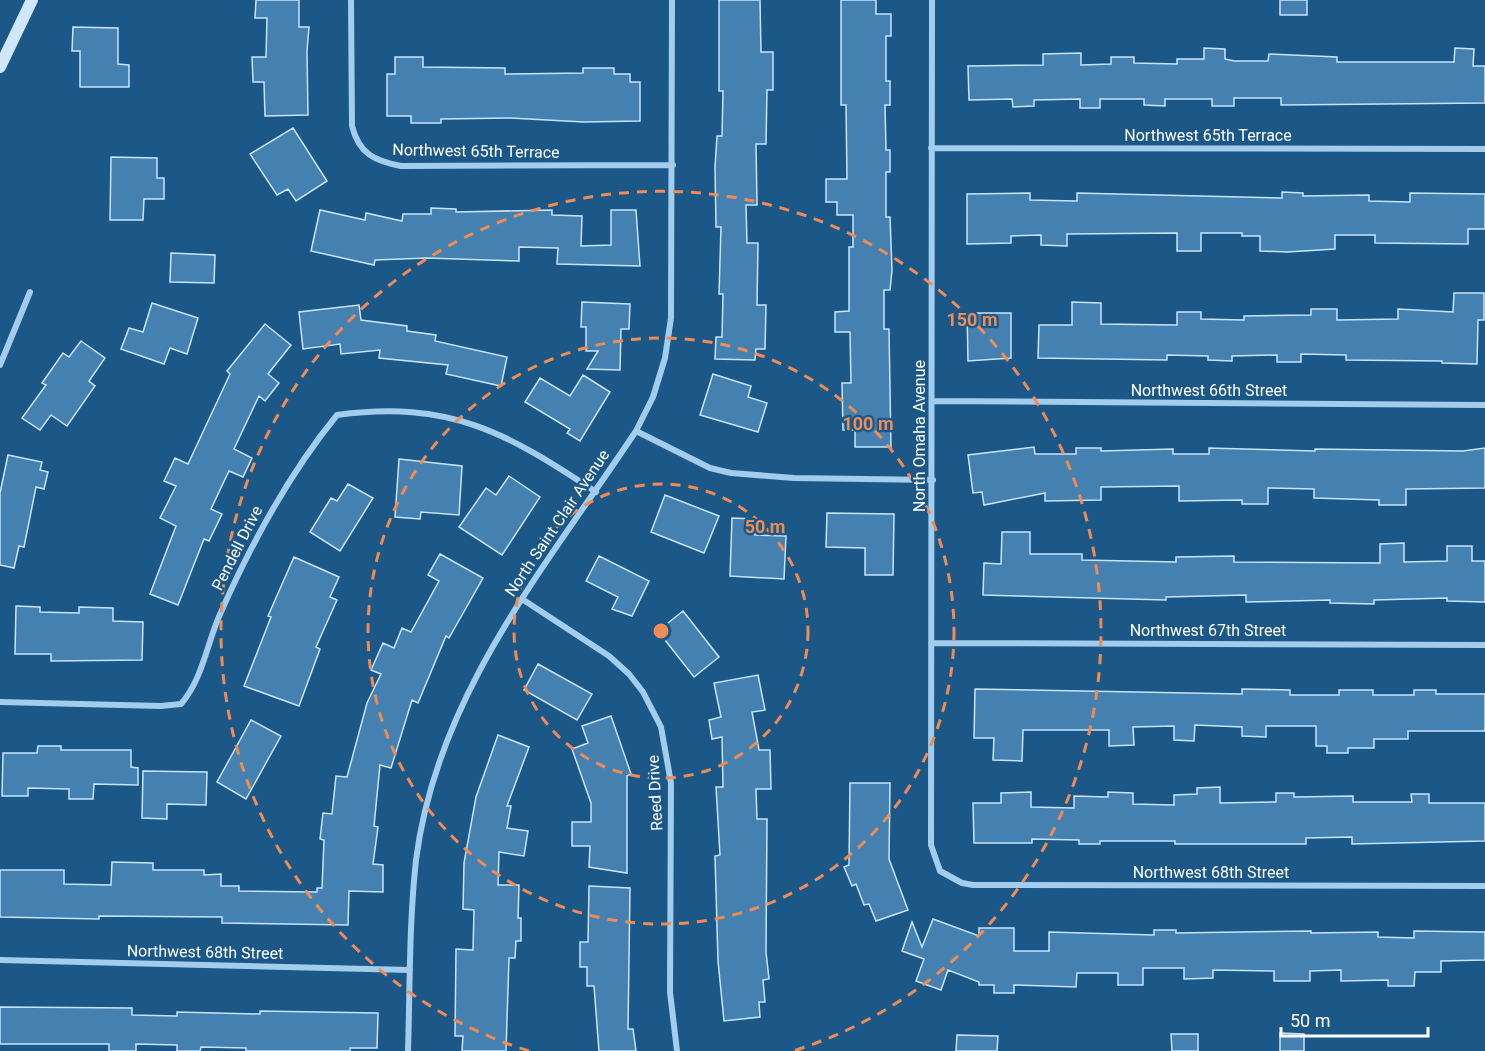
<svg xmlns="http://www.w3.org/2000/svg" width="1485" height="1051" viewBox="0 0 1485 1051" font-family="Roboto,sans-serif">
	<rect width="100%" height="100%" fill="#1b5787"/>
	<path fill="#4481b1" stroke="#c9e4f9" stroke-width="1.5" d="M256,0H299V27H309L307,51L308,115L265,116L264,82H253L252,57H266L267,18H255Z
		M719,0H760L761,52H773V90H767L766,144H756L757,205H746L747,243H758L757,305H766L765,349H756L755,360L715,359L716,337H722L723,294H719L721,227H716L715,167L717,136H722L723,91H719Z
		M841,0H876V14H891V36H886V81H890V105H885L886,150H890V172H886V217H890L892,270L890,290H884V329H889L891,447H855V430H843L842,383H851L850,332H835V312L849,311V247H853V215H837V202H826V179H847L846,105H841Z
		M1280,0H1307V15H1280Z
		M73,27L118,28V64L129,65V87H80V51H72Z
		M1204,48L1225,49V59L1234,61H1268L1269,54L1337,57V62H1454L1455,48L1474,49L1473,66H1485V103L1281,105V98H1234V106H1212V99H1165V106L1144,105V99H1100V108H1080V99L1034,100V106L1013,107L1012,99L969,100L968,66L1043,65V54L1081,53V65L1111,64V57H1134V63L1177,64V59H1204Z
		M395,57H423V67L505,68V74L583,73V68H614V74H630V82H640V121L584,122L510,118L441,119V123H411V116H387V74H395Z
		M293,128L327,181L296,201L288,189L277,195L250,154Z
		M111,157L157,158V178H164V199H144L143,220H110Z
		M1282,192L1303,193V196L1369,195V201L1410,202V193L1485,194V229H1468V244L1375,243V235H1335V249L1287,252L1260,251V236H1242V233H1201V251H1177V233L1067,234V246L1041,245V235L1011,236V243L967,244V194L1030,193V200L1077,201V193L1282,198Z
		M431,208L456,209V212L552,210V215L582,216L581,246L611,245V210H636L640,266L557,264L558,248L519,247V261L427,258L375,260L374,265L311,251L320,210L365,220L366,213L402,221L403,214H431Z
		M171,253L215,255L214,283L170,282Z
		M1454,293H1484V320H1478L1477,364L1442,363V361L1346,360V355L1301,354V362H1277V355L1232,356V361L1208,360V356L1167,355V360L1038,358L1039,325H1072V302L1101,303V324L1177,325V312H1201V319L1244,320V316L1311,315V309H1337V320L1398,319V309L1453,312Z
		M582,302L630,304L629,329H621L620,370L587,369L598,351H586V327H581Z
		M152,303L198,318L187,354L170,348L164,364L121,349L129,328L143,332Z
		M359,305L361,320L407,326V331L436,335L435,341L507,357L501,386L446,374L448,365L379,358L380,350L341,354L340,344L303,349L299,312Z
		M967,313H1011V358L968,361Z
		M265,324L291,345L268,374L279,383L265,401L259,396L234,449L252,458L243,477L229,471L211,509L222,514L209,541L204,539L178,605L150,594L176,526L160,518L176,486L164,481L175,458L188,464L230,374L227,371Z
		M81,341L105,358L89,381L95,386L67,426L51,415L40,430L22,418L46,385L42,383L63,353L69,357Z
		M713,374L751,386L748,397L767,403L758,432L700,415Z
		M583,375L610,392L580,441L567,433L570,429L525,402L540,378L570,396Z
		M1034,447L1035,454H1076V448H1101V451L1173,449V454H1209V448L1315,451V449L1463,451L1485,448V488L1406,489V505H1379V500L1314,498V489L1268,488V504H1242V500L1179,501V486L1101,487V500L1045,501V493L984,505L982,492L973,493L968,455Z
		M8,455L42,462L40,470L48,472L44,489L36,487L24,547L19,546L14,568L0,565V493Z
		M399,459L462,466L459,515L421,512L420,519L395,517Z
		M509,476L540,497L502,555L459,527L486,488L496,495Z
		M348,484L373,498L340,551L310,532L331,498L337,501Z
		M665,495L719,516L704,553L651,532Z
		M827,513L894,514L893,575H865V548L826,547Z
		M732,518L755,519V535L786,536L784,579L730,576Z
		M1002,532H1030V554H1082V560L1176,562V557L1234,556V562L1380,563V544L1404,543V562L1447,561V546H1472V561H1485V602L1447,601V598L1374,600V604L1330,603V600L1246,602V595L1166,597V600L983,595L984,563L1001,564Z
		M440,554L483,578L449,638L446,636L418,703L412,700L391,768L380,765L374,826L378,827L373,864L383,865V892L349,891L348,925L222,923V917L99,916V919L0,917V870H64V884L111,885L112,862L153,863V870H204V875L221,874V886H239V891L317,892V888H322L324,840L320,839L323,813L332,814L336,776L347,777L367,703L381,674L371,670L383,643L394,648L402,628L411,632L439,581L428,575Z
		M599,556L649,581L632,616L612,609L618,597L586,581Z
		M294,557L339,577L330,597L337,600L316,647L320,649L299,706L244,686L271,617L268,616Z
		M16,606L40,607V612L79,613V607L113,608V621L143,622L142,660L51,661V654H15Z
		M683,611L719,657L694,677L658,631Z
		M538,664L592,694L577,720L524,690Z
		M758,675L765,710L752,712L759,750H770L771,789H756L757,819H767L766,952L769,979L763,980L765,1002H759L760,1017L724,1021L718,961L715,856L720,855L716,787H723L722,737L712,739L709,720L721,717L714,683Z
		M975,689L1242,694V689L1290,690V695H1339V690H1373V695H1414V690H1436V694H1485V731H1408V739H1374V748H1348V753H1327V746H1316V726H1266V737L1242,736V727L1195,725L1194,741L1174,740V726L1133,727L1134,745L1109,746V730H1023L1022,761L993,760L994,738H974Z
		M611,716L631,774L627,776V873L589,867L590,846H572V822H591V803L572,749L588,743L582,726Z
		M251,720L281,736L246,799L217,782Z
		M498,735L529,747L507,806H511L507,828L528,831L524,856L499,852L498,885H519L518,918H521V941H516L515,958H509L506,1051H462L463,1036H455L456,949L473,950L474,910L463,909L464,863L476,797Z
		M38,746H61V750H131V767L138,768V785L94,784L93,799H69V789L28,788V796H2L3,753H37Z
		M143,771L207,772L206,805L167,804V819L142,818Z
		M850,783H890L889,859L908,910L876,921L869,904L864,905L856,884L852,886L844,867L849,865Z
		M1220,787V803L1276,802V793H1294V797L1353,796V802H1412L1411,794H1429V803H1485V841L1352,844V837L1306,838V844H1175V841H1100V844H1079V840L1032,839V843H974L973,803H1001V793L1031,792V807L1074,808V796L1108,797V792L1133,793V804L1174,805V795L1197,794V788Z
		M589,886L630,888L628,1029H633L636,1051H599L594,986H587V967H580V942H588Z
		M933,919L979,936V928H1014V951H1049V932L1154,935V930H1176V933L1311,931V933L1378,932V937L1414,938V931L1485,932V960L1441,961V972H1415L1414,986H1388V980L1341,981V970L1310,971V981H1274V971L1213,970V978L1184,979V968H1143V985H1118V973H1077L1076,987L1014,985V993H994V985H979V982L948,970L941,990L916,981L924,959L902,951L912,922L922,947Z
		M0,1007L132,1008V1015L177,1016V1012L260,1014V1011L378,1013L377,1048H350V1051H246V1048L201,1047L200,1051H177V1045L136,1044V1051H109V1044H0Z
		M1280,1033L1304,1034V1051H1280Z
		M1171,1034H1198V1051H1172Z
		M957,1035L998,1036L997,1051H956Z"/>
	<g fill="none" stroke-linecap="round" stroke-linejoin="round">
		<path stroke="#a3cdec" stroke-width="6" d="M351,0L352,126C359,154 375,161 401,166L673,165
			M932,0L931,845L940,871L962,883L973,885L1485,886
			M931,148L1485,149
			M0,365L30,292
			M932,401L1485,405
			M636,431L710,468L731,473L794,478L933,480
			M522,599L609,656L629,674L643,692L661,727L671,783L670,992L677,1051
			M931,643L1485,645
			M0,702L161,706L181,704C203,679 207,642 221,612C252,542 288,475 337,415C449,400 506,432 596,492
			M0,960L410,970
			M408,1051C410,988 409,923 416,860C437,694 547,565 636,431L653,397L665,358L671,318L672,0"/>
		<path stroke="#d0e6f9" stroke-width="12" d="M0,67L32,0"/>
	</g>
	<g fill="none" stroke="#ef8b55" stroke-width="3" stroke-dasharray="10 8">
		<circle cx="661" cy="631" r="147"/>
		<circle cx="661" cy="631" r="293"/>
		<path d="M529 1051A440 440 0 1 1 793 1051"/>
	</g>
	<g text-anchor="middle" dominant-baseline="central" stroke-width="4.5" stroke-linejoin="round" paint-order="stroke">
		<g font-size="16" fill="#fff" stroke="#1b5787">
			<text x="1208" y="135">Northwest 65th Terrace</text>
			<text transform="translate(476 151) rotate(1)">Northwest 65th Terrace</text>
			<text x="1209" y="390">Northwest 66th Street</text>
			<text transform="translate(919 436) rotate(-90)">North Omaha Avenue</text>
			<text transform="translate(557 523) rotate(-56)">North Saint Clair Avenue</text>
			<text transform="translate(237 548) rotate(-63)">Pendell Drive</text>
			<text x="1208" y="630">Northwest 67th Street</text>
			<text transform="translate(655 793) rotate(-93)">Reed Drive</text>
			<text x="1211" y="872">Northwest 68th Street</text>
			<text transform="translate(205 952) rotate(1)">Northwest 68th Street</text>
		</g>
	</g>
	<circle cx="661" cy="631" r="9" fill="#ef8b55" stroke="#1b5787" stroke-width="3"/>
	<g font-size="18" text-anchor="middle" font-weight="bold" fill="#ef8b55" stroke="#1b5787" stroke-width="4.5" stroke-linejoin="round" paint-order="stroke">
		<text x="972" y="326">150 m</text>
		<text x="868" y="430">100 m</text>
		<text x="765" y="533">50 m</text>
	</g>
	<path d="M1281 1027v9h147v-9" fill="none" stroke="#ffffff" stroke-width="3"/>
	<text x="1290" y="1027" font-size="18" fill="#ffffff" stroke="#1b5787" stroke-width="4.5" paint-order="stroke">50 m</text>
</svg>
